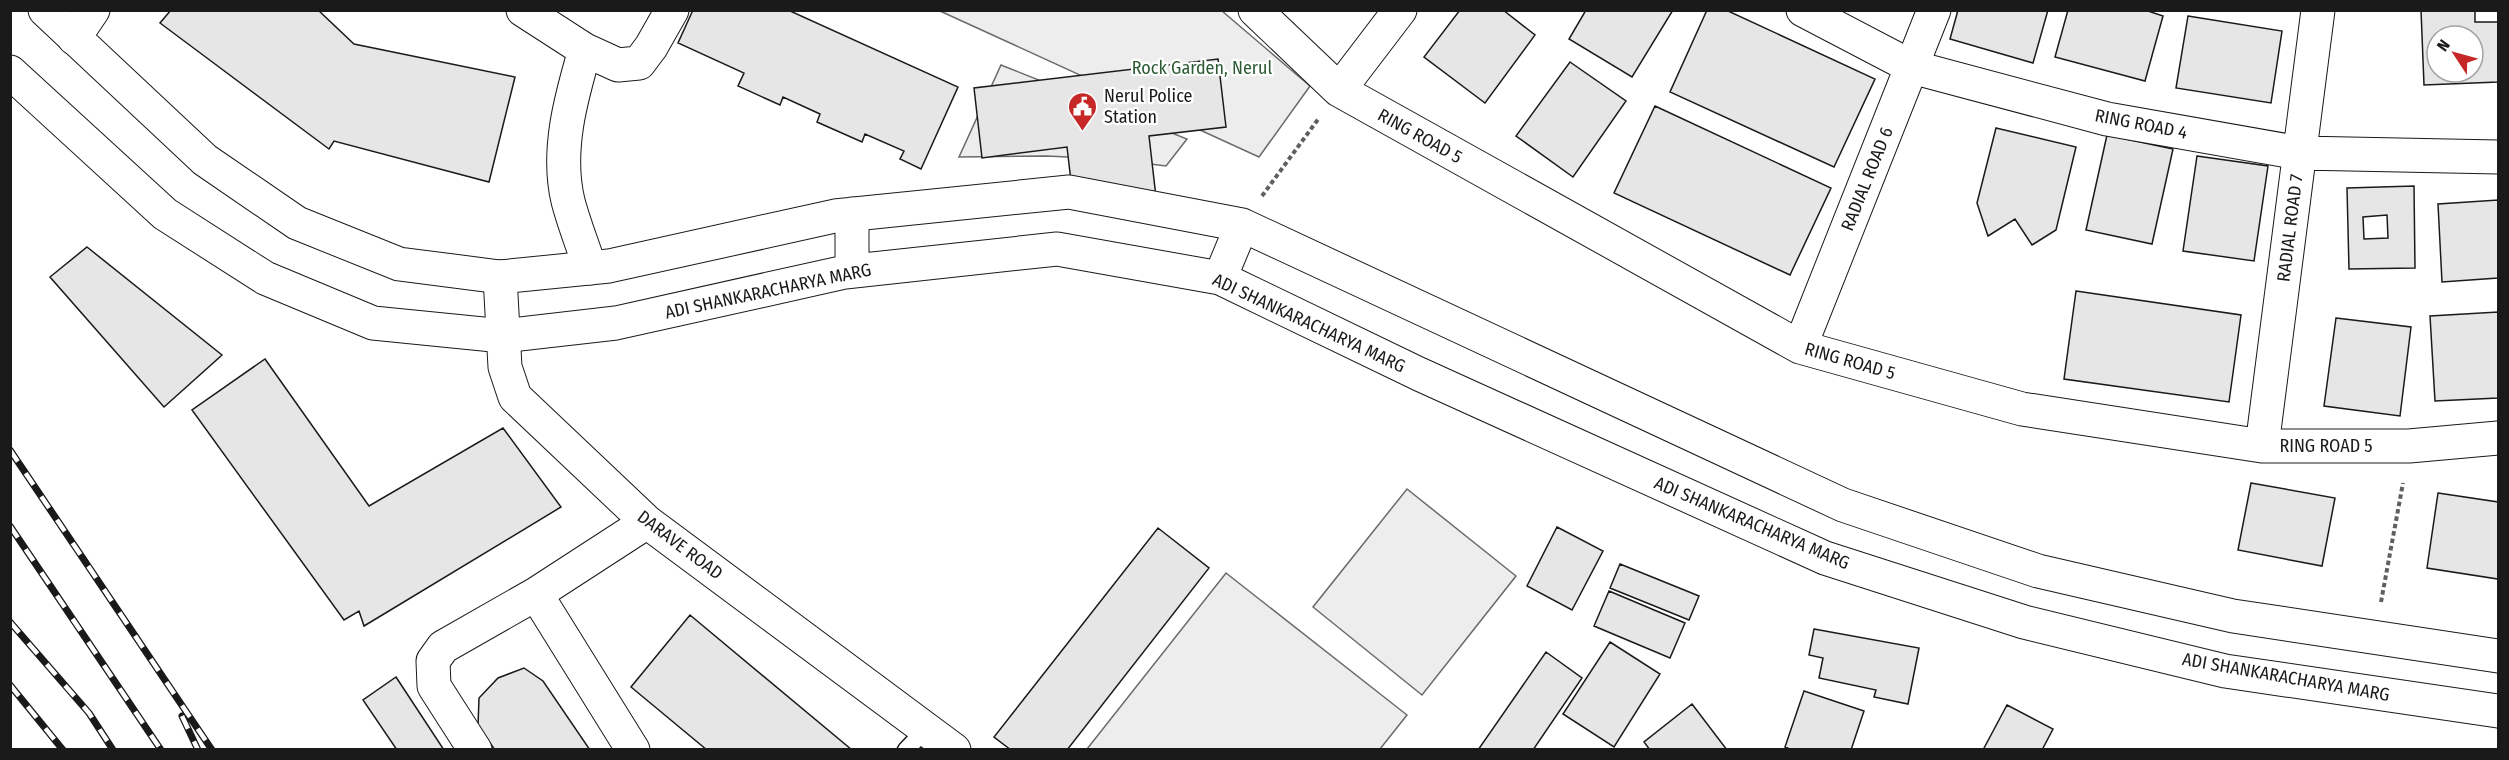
<svg xmlns="http://www.w3.org/2000/svg" width="2509" height="760" viewBox="0 0 2509 760" font-family="'Fira Sans Condensed',sans-serif">
	<rect width="100%" height="100%" fill="#fff"/>
	<path fill="#ededed" stroke="#6a6a6a" stroke-width="1.5" d="M940,11H1222L1310,86L1259,157Z
		M1001,65L1187,139L1166,166L1111,159L1046,156L959,157Z
		M1407,489L1516,576L1422,695L1313,607Z
		M1226,573L1407,715L1380,749H1087Z"/>
	<path fill="#e6e6e6" stroke="#1a1a1a" stroke-width="1.5" fill-rule="evenodd" d="M171,10H318L354,44L515,77L489,182L334,141L329,149L160,23Z
		M693,10H788L958,87L921,169L900,159L904,151L865,134L862,142L817,122L820,114L783,97L780,105L738,86L744,73L678,43Z
		M1460,10H1503L1535,35L1485,103L1424,57Z
		M1586,10H1673L1632,77L1569,39Z
		M1707,10H1726L1875,79L1834,167L1670,92Z
		M1958,10H2048L2033,63L1950,39Z
		M2068,10H2145L2163,16L2145,81L2055,57Z
		M2421,10H2475V22H2498V82L2424,85ZM2437,36H2473V72H2437Z
		M2188,16L2282,31L2271,103L2176,88Z
		M1218,59L1226,127L1149,136L1156,197L1074,207L1067,147L982,158L974,88Z
		M1570,62L1626,101L1573,177L1516,136Z
		M1655,106L1831,188L1790,275L1614,193Z
		M1996,128L2076,147L2056,230L2032,245L2015,219L1988,236L1977,203Z
		M2107,135L2173,149L2152,244L2086,230Z
		M2197,156L2268,166L2254,261L2183,251Z
		M2414,186L2415,268L2349,269L2347,188ZM2387,215L2388,238L2364,239L2363,217Z
		M2498,200V278L2442,282L2438,204Z
		M87,247L222,355L164,407L50,277Z
		M2076,291L2241,315L2229,402L2064,379Z
		M2498,312V398L2435,401L2430,316Z
		M2336,318L2411,327L2400,416L2324,406Z
		M265,359L369,506L503,428L561,507L364,626L359,611L344,620L192,410Z
		M2251,483L2335,498L2322,566L2238,550Z
		M2438,493L2498,502V579L2427,568Z
		M1557,527L1603,551L1572,610L1527,586Z
		M1158,528L1209,568L1067,750H1011L994,737Z
		M1620,564L1699,596L1689,620L1610,588Z
		M1609,591L1685,623L1670,658L1594,626Z
		M690,615L852,750H707L631,687Z
		M1814,629L1919,648L1908,704L1874,697L1876,690L1819,678L1823,658L1809,655Z
		M1610,642L1660,674L1614,747L1563,714Z
		M1546,652L1582,678L1533,750H1478Z
		M524,668L543,681L590,750H495L478,726L479,698L498,678Z
		M396,677L444,750H397L363,700Z
		M1804,691L1864,711L1851,750H1792L1785,747Z
		M1692,704L1727,750H1650L1644,742Z
		M2007,705L2053,729L2042,750H1983Z"/>
	<g fill="none" stroke-linecap="round" stroke-linejoin="round">
		<defs>
			<path id="service" d="M906,750L927,728"/>
			<path id="minor" d="M523,10L585,50C571,98 556,151 568,201C574,224 583,246 590,268
				M1255,10L1339,90L1800,347L2022,409L2262,446H2409L2498,438
				M1803,10L1912,67L2107,119L2300,153L2498,157
				M74,38L93,10
				M585,50L618,65L639,63L651,47L672,10
				M1339,90L1400,10
				M500,277L505,367L515,397L647,522L954,750
				M1800,347L1934,10
				M2262,446L2318,10
				M536,594L633,750
				M475,750L434,686L433,661L443,647L536,594L647,522"/>
			<path id="secondary" d="M45,10L205,160L297,223L399,264L500,277L609,266L835,216L1069,192L1242,225L1843,505L2038,571L2233,616L2498,656
				M10,72L165,214L265,278L373,323L503,336L616,323L845,272L1057,249L1220,278L1419,374L1825,558L2024,622L2225,671L2498,711
				M852,214V271
				M1220,278L1242,225"/>
		</defs>
		<use href="#service" stroke="#1a1a1a" stroke-width="19"/>
		<use href="#minor" stroke="#1a1a1a" stroke-width="35"/>
		<use href="#secondary" stroke="#1a1a1a" stroke-width="35"/>
		<path stroke="#5f5f5f" stroke-width="4" stroke-dasharray="4.5 3" stroke-linecap="butt" d="M1262,196L1319,118
			M2381,602L2403,483"/>
		<use href="#service" stroke="#fff" stroke-width="16"/>
		<use href="#minor" stroke="#fff" stroke-width="33"/>
		<use href="#secondary" stroke="#fff" stroke-width="33"/>
		<defs>
			<path id="rail" d="M10,450L212,750
				M10,526L161,750
				M10,622L89,713L113,750
				M10,685L63,750
				M182,716L198,750"/>
		</defs>
		<use href="#rail" stroke="#1a1a1a" stroke-width="7"/>
		<use href="#rail" stroke="#fff" stroke-width="4.5" stroke-dasharray="14" stroke-linecap="butt"/>
	</g>
	<defs>
		<symbol id="civic-pin" viewBox="-11 -11 22 30"><path d="M0 17L-7.5 6A9.5 9.5 0 1 1 7.5 6Z" fill="#c62828" stroke="#fff"/><path d="M-.6-6.5H3V-4.5H.6V-3L4-1V1h2V6H-6V1h2V-1L-.6-3ZM-1.2 2.5V6h2.4V2.5Z" fill="#fff"/></symbol>
	</defs>
	<g fill-rule="evenodd">
		<use href="#civic-pin" x="1066" y="90" width="33" height="45"/>
	</g>
	<g text-anchor="middle" dominant-baseline="central" stroke-width="4.5" stroke-linejoin="round" paint-order="stroke">
		<g font-size="18" fill="#2b5a34" stroke="#fff">
			<text x="1202" y="68">Rock Garden, Nerul</text>
		</g>
		<g font-size="18" fill="#1a1a1a" stroke="#fff" text-anchor="start">
			<text x="1104" y="96">Nerul Police<tspan x="1104" dy="21">Station</tspan></text>
		</g>
		<g font-size="18" fill="#1a1a1a" stroke="#fff">
			<text transform="translate(2141 124) rotate(11)">RING ROAD 4</text>
			<text transform="translate(1420 136) rotate(29)">RING ROAD 5</text>
			<text transform="translate(1867 179) rotate(-68)">RADIAL ROAD 6</text>
			<text transform="translate(2290 228) rotate(-83)">RADIAL ROAD 7</text>
			<text transform="translate(768 291) rotate(-12)">ADI SHANKARACHARYA MARG</text>
			<text transform="translate(1309 323) rotate(25)">ADI SHANKARACHARYA MARG</text>
			<text transform="translate(1850 361) rotate(16)">RING ROAD 5</text>
			<text x="2326" y="446">RING ROAD 5</text>
			<text transform="translate(1752 523) rotate(23)">ADI SHANKARACHARYA MARG</text>
			<text transform="translate(680 545) rotate(37)">DARAVE ROAD</text>
			<text transform="translate(2286 677) rotate(10)">ADI SHANKARACHARYA MARG</text>
		</g>
	</g>
	<rect width="2509" height="760" fill="none" stroke="#1a1a1a" stroke-width="24"/>
	<g transform="translate(2455 54) rotate(306)"><circle r="28" fill="#ffffff" stroke="#a3a3a3" stroke-width="1.5"/>
	<path d="M0-4.5L10 22L0 15L-10 22Z" fill="#c62828"/>
	<text y="-9" font-size="16" font-weight="bold" text-anchor="middle" fill="#1a1a1a">N</text>
	</g>
</svg>
